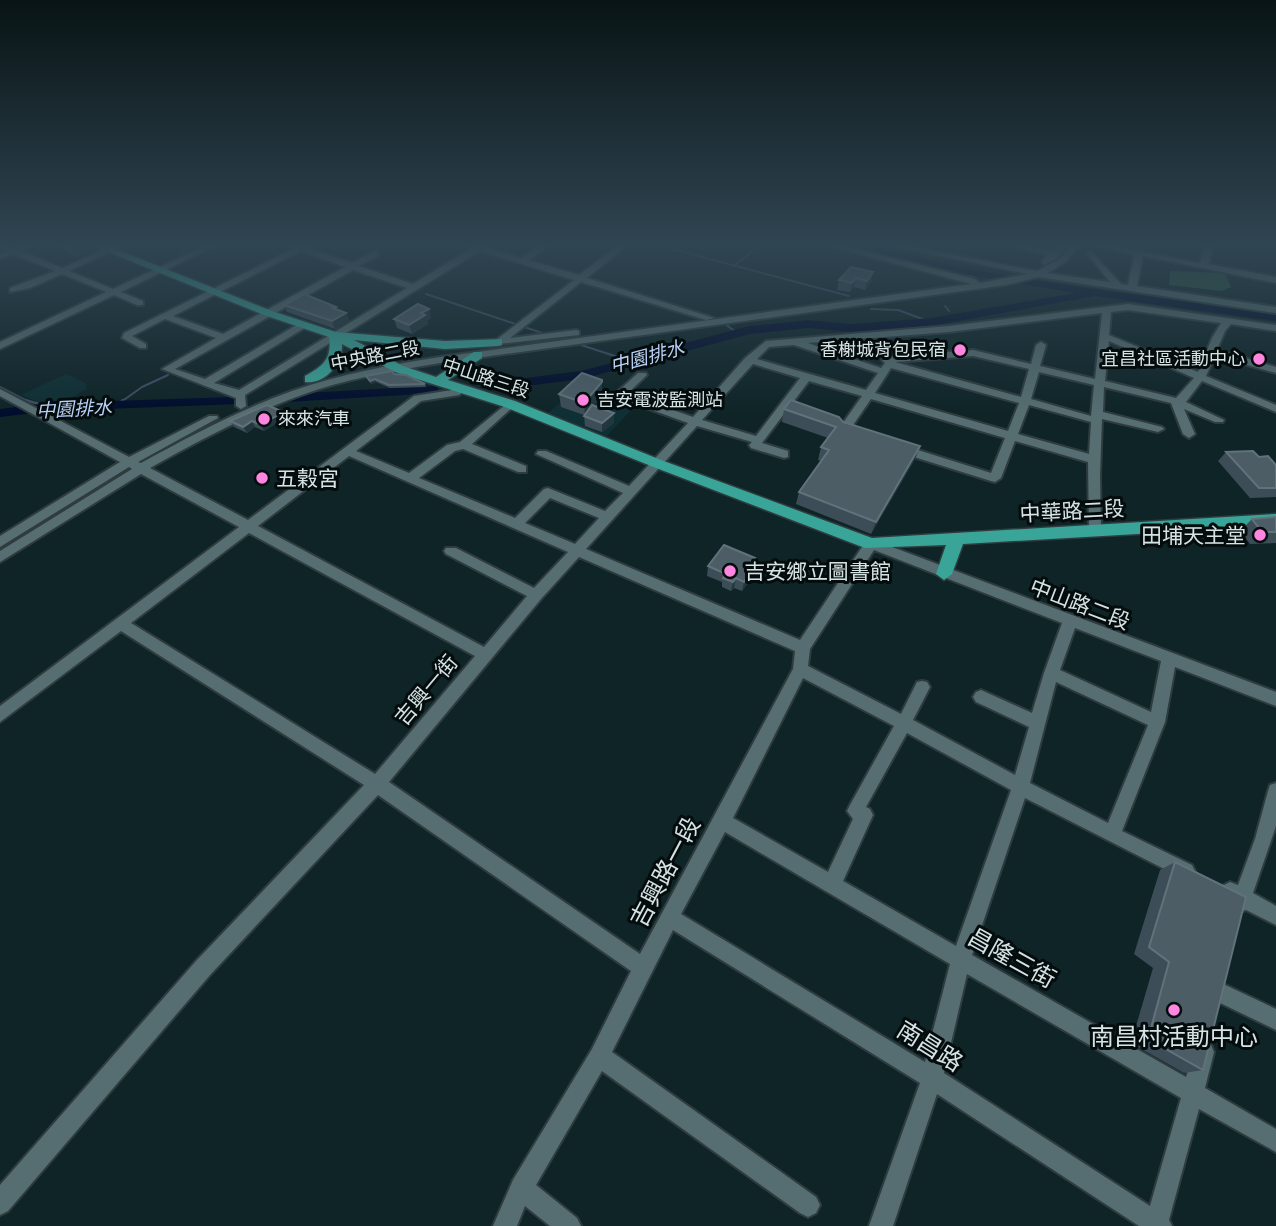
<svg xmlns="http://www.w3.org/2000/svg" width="1276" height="1226" viewBox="0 0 1276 1226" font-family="Helvetica,'Noto Sans TC',sans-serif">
	<rect width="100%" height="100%" fill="#0e2427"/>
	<path fill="#0e2f33" d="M66,374L86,383V389L70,399L43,404L21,395Z
		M581,384L618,396L614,400L618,404L636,405L607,436L548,413Z"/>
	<path fill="#2b553a" d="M1170,271L1225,273L1231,287L1222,291L1169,285Z"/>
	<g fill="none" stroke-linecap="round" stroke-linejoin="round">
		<path stroke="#404d64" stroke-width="2" d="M455,243L472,248
			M649,243L849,296
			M813,243L864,255
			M734,266L762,243
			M966,277L981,274
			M426,294L545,334
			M945,306L949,311
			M871,309L898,310L931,322
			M724,323L737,333
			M555,337L569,341
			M578,344L624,359L626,362
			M0,387L29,402
			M121,402L142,387L168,375"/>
		<path stroke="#404d64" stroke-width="2.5" d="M25,400L50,407
			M116,405L123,400"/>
		<path fill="#000d2c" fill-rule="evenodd" d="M834,243C873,241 934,263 975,270C1075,288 1176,300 1276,313V321L1095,296L931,326L852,332L808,328L750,334L582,379L494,390L487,386L494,382L581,371L749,326L808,320L852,324L931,318L1076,293L945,271Z
			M433,386L438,387V393L286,402L279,398L286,394Z
			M233,397L240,401L238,404L50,411L0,417V409L50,403Z"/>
		<defs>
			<path id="minor" d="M0,243L13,248L25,243H36L21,251L62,268L119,243H129L69,271L113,289L211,243H221L121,292L143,301V305H137L114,295L0,349V342L106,292L62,274L30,288L10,292V288L55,271L13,254L0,259V253L6,251L0,248Z
				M280,243L299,246L305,243H315L307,248L352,263L372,252H378V256L359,266L413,284L472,248L459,243L478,245L491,243L486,247L521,258L544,243H553L529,260L579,275L621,243H630L587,278L714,318L706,320L581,282L510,338L576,330L579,331V335L482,346V342L496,340L574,280L480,251L245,395L246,406L241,409L236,406V398L162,369L216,338L165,319L132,336L146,344V348H140L122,338L124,333L293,249ZM301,251L345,267L223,334L173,316ZM353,270L407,288L239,390L214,383L306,327V323H300L205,379L175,369Z
				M818,243H831L975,279L980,283L1027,274L878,243H893L1037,271L1061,258L1073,243H1081L1067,261L1048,273L1110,282L1087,254L1091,251L1121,284L1128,285L1134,255L1083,243H1098L1200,263L1205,243H1213L1209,264L1276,277V283L1143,256L1137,286L1276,307V313L1038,277L1006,285L440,363C392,371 344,379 299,396C247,415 198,441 150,468L248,520L414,396L452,390L462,386L467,389L459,395L421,401L356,451L409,473L447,445L460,442L510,401L515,404L514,406L472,444L526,466V472H518L463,449L455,451L419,478L515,518L544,489L548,488L605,511L623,493L536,454L538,451H546L629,486L688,423L616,397V393L638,373H646L647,375L627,394L693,417L745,358L766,341L949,326L1128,304L1276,325V331L1231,324L1225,331L1217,350L1276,367V373L1215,356L1206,376L1276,405V412L1202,381L1186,402L1224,420L1223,422H1215L1184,409L1195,434L1189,438L1183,434L1171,403L1104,387L1103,412L1162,427L1164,429L1158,432L1102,419L1100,475L1101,530L1099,533H1091L1089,530L1088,462L1015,441L1001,478L995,482L991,481L898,452L896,449L902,445L991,473L1005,438L871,399L851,428L859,433L857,435H849L838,430L862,396L809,381L762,443L788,451V457L784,458L751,448L749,445L752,442L697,426L586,549L800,640L866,541L871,539L1276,692V706L1175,667L1165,722L1122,831L1192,865L1195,871L1192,877L1186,880L1180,877L1025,798L972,955L1186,1077L1197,1045L1204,1042L1211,1045L1214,1052L1205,1088L1276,1129V1152L1199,1109L1169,1220L1172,1226H1139L937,1094L893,1226H869L920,1083L673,930L612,1052L816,1197L820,1205L816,1213L808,1217L800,1213L602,1071L536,1185L577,1218L581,1226H550L525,1206L517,1226H493L513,1180L592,1049L631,971L378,795L210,975L8,1211L0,1215V1185L196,961L364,785L121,631L0,722V706L239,527L141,474L0,562V551L132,469L129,467L0,547V536L120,462L0,396V389L129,457L209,416H217L218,418L138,462L141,463C190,436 239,410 292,391C340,374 390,365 440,357L971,284ZM1128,310L1221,323L1212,338L1198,372L1109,335L1111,312ZM1102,313L1095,379L1040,366L1046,345L1041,342L1036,345L1031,364L973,350L887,357L882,360L885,363L881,368L808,343L949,332ZM1109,341L1194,378L1176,398L1105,381ZM793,345H794L878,373L866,390L757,359L769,347ZM973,356L1029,369L1021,397L895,362ZM753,364L800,378L756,436L702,420ZM891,368L1019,403L1008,431L875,393ZM1039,372L1094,385L1091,416L1031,399ZM1029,405L1091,422L1089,454L1018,434ZM349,456L568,552L534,588L456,548H446L444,551L446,554L527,596L484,647L258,526ZM550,498L599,518L575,544L525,523ZM249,533L475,656L375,774L131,623ZM874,550L1062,623L1044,673L1032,713L981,690L976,692L973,697L976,702L1029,727L1015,775L913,720L930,687L927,682L922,681L917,682L901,714L808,666L810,649ZM579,557L795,651L793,669L640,954L389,782L541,599ZM1075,628L1161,661L1151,712L1060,670ZM803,678L894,726L850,805L847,811L853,819L828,872L733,818ZM1056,682L1148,725L1108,823L1030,783ZM907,733L1011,790L956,946L843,881L873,815L870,809L866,807ZM725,832L950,964L925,1062L681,914ZM967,974L1181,1098L1150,1206L944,1073Z
				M1001,243H1014L1052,251L1061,243H1070L1059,254V257L1045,265L1041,262L1047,255Z
				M1276,783V826L1253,893L1276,906V925L1246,910L1240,912L1233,910L1231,902L1224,897L1221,891L1224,885L1230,882L1238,885L1255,839L1268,791L1270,785Z
				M1219,982L1276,1009V1030L1212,999L1209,992L1212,985Z"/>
			<path id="major" d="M86,243H100L272,311L336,332L445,341L502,339V345L498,346L445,349L354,340L403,366L436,377L474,352H482V358L448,380L515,401L661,460L872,538L1276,514V526L963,544L952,574L944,580L936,574L946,545L865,548L651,466L505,407L395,372L342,344C343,362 326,385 305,382V376C323,366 332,359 329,337L264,315Z"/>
		</defs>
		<use href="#minor" stroke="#2f3c3f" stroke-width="4"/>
		<use href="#major" stroke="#2f3c3f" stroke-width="3"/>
		<use href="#minor" fill="#566e71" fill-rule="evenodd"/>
		<use href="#major" fill="#39a598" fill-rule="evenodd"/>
	</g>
	<path fill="#3c4d57" d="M52,243H85L91,251L77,257L54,246Z
		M873,272L871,282L865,290L854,287L850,292L837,290L839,280Z
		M284,305L336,307L337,310L346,313L349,320L335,329L287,312Z
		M429,309L431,318L427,321L428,324L412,334L397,328L394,319Z
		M394,374L425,384L426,387L390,388L376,382L371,384L366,376Z
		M559,394L602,395L593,406L614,413V423L602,432L585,426L584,415L561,407Z
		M784,409L843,422L920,446L915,459L871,534L796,504L799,492L821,461L818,460L821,447L828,438L782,422Z
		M283,412L286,417L264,431L255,427L247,433L234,427L230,421Z
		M1226,452L1259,457L1276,465V497L1250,498L1218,461Z
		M1276,517V543L1250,544L1240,531L1252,519Z
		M708,566L753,567H754L752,577L742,591L734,588L731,591L722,587V582L707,576Z
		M1175,862L1203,1070L1184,1073L1131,1043L1153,968L1134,954L1160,870Z"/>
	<path fill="#22363d" d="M80,243H85L91,251L77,257L71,246Z
		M873,272L871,282L865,290L867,281Z
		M856,278L854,287L850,292L852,283Z
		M429,309L431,318L427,321L428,324L412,334L409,325L421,313Z
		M346,313L349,320L335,329L332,321Z
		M375,379L376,382L371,384L370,381Z
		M602,382V395L585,416L584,403Z
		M283,412L286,417L264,431L261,425Z
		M614,413V423L602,432V423Z
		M252,421L255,427L247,433L243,427Z
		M920,446L915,459L871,534L876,522Z
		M754,567L752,577L742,591L744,582Z
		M736,578L734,588L731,591L733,582Z"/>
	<path fill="#4c5d66" stroke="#62727a" stroke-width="2" d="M63,243H80L71,246Z
		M851,267L873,272L867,281L856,278L852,283L839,280Z
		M304,294L336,307L333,308L346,313L332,321L284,305Z
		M418,304L429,309L421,313L425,315L409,325L394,319Z
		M392,371L394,374L406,375L425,384L389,385L375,379L370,381L366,376Z
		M582,373L602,380V382L584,403L559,394Z
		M791,400L839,417L843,422L920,446L876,522L799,492L829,450L821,447L836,427L784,409Z
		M267,405L283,412L261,425L252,421L243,427L230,421Z
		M592,405L614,413L602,423L584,416Z
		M1253,451L1259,457L1268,456L1276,465V488H1259L1226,452Z
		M1276,517V532H1262L1252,519Z
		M724,545L755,558L749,565L754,567L744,582L736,578L733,582L723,578L726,574L708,566Z
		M1175,862L1246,897L1203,1070L1148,1039L1169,962L1149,947Z"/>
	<linearGradient id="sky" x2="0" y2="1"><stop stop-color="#081415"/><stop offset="0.59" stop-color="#304552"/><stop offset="1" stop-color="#304552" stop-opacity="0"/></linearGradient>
	<rect width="1276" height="414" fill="url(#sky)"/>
	<g fill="#fe86e0" stroke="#040c0d" stroke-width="2.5">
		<circle cx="960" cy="350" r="7"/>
		<circle cx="1259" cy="359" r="7"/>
		<circle cx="583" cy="400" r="7"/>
		<circle cx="264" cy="419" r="7"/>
		<circle cx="262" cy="478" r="7"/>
		<circle cx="1260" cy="535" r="7"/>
		<circle cx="730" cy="571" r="7"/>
		<circle cx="1174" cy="1010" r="7"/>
	</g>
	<g text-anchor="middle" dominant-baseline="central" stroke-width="6" stroke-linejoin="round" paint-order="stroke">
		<g font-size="18" fill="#d6e3e5" stroke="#040c0d" text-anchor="end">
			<text x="946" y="350">香榭城背包民宿</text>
			<text x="1245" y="359">宜昌社區活動中心</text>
			<text x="597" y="400" text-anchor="start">吉安電波監測站</text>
			<text x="278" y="419" text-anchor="start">來來汽車</text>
		</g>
		<g font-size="18" fill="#d6e3e5" stroke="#040c0d">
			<text transform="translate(375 356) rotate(-11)">中央路二段</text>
			<text transform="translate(486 378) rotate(18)">中山路三段</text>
		</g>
		<g font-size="19" font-style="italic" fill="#b9d1f6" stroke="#040c0d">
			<text transform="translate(647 357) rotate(-15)">中園排水</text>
			<text transform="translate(74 409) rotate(-3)">中園排水</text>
		</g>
		<g font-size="21" fill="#d6e3e5" stroke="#040c0d" text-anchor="start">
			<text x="276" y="478">五榖宮</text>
			<text x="1246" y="535" text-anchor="end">田埔天主堂</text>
			<text x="744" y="571">吉安鄉立圖書館</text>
		</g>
		<g font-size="21" fill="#d6e3e5" stroke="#040c0d">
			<text transform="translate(1072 511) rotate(-3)">中華路二段</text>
			<text transform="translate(1080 604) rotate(21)">中山路二段</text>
			<text transform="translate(426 690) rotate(-50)">吉興一街</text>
		</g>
		<g font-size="24" fill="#d6e3e5" stroke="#040c0d">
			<text transform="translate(665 872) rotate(-62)">吉興路一段</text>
			<text transform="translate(1012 958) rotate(29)">昌隆三街</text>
			<text transform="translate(930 1046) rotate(32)">南昌路</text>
		</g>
		<g font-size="24" fill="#d6e3e5" stroke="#040c0d">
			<text x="1174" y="1036">南昌村活動中心</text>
		</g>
	</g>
</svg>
